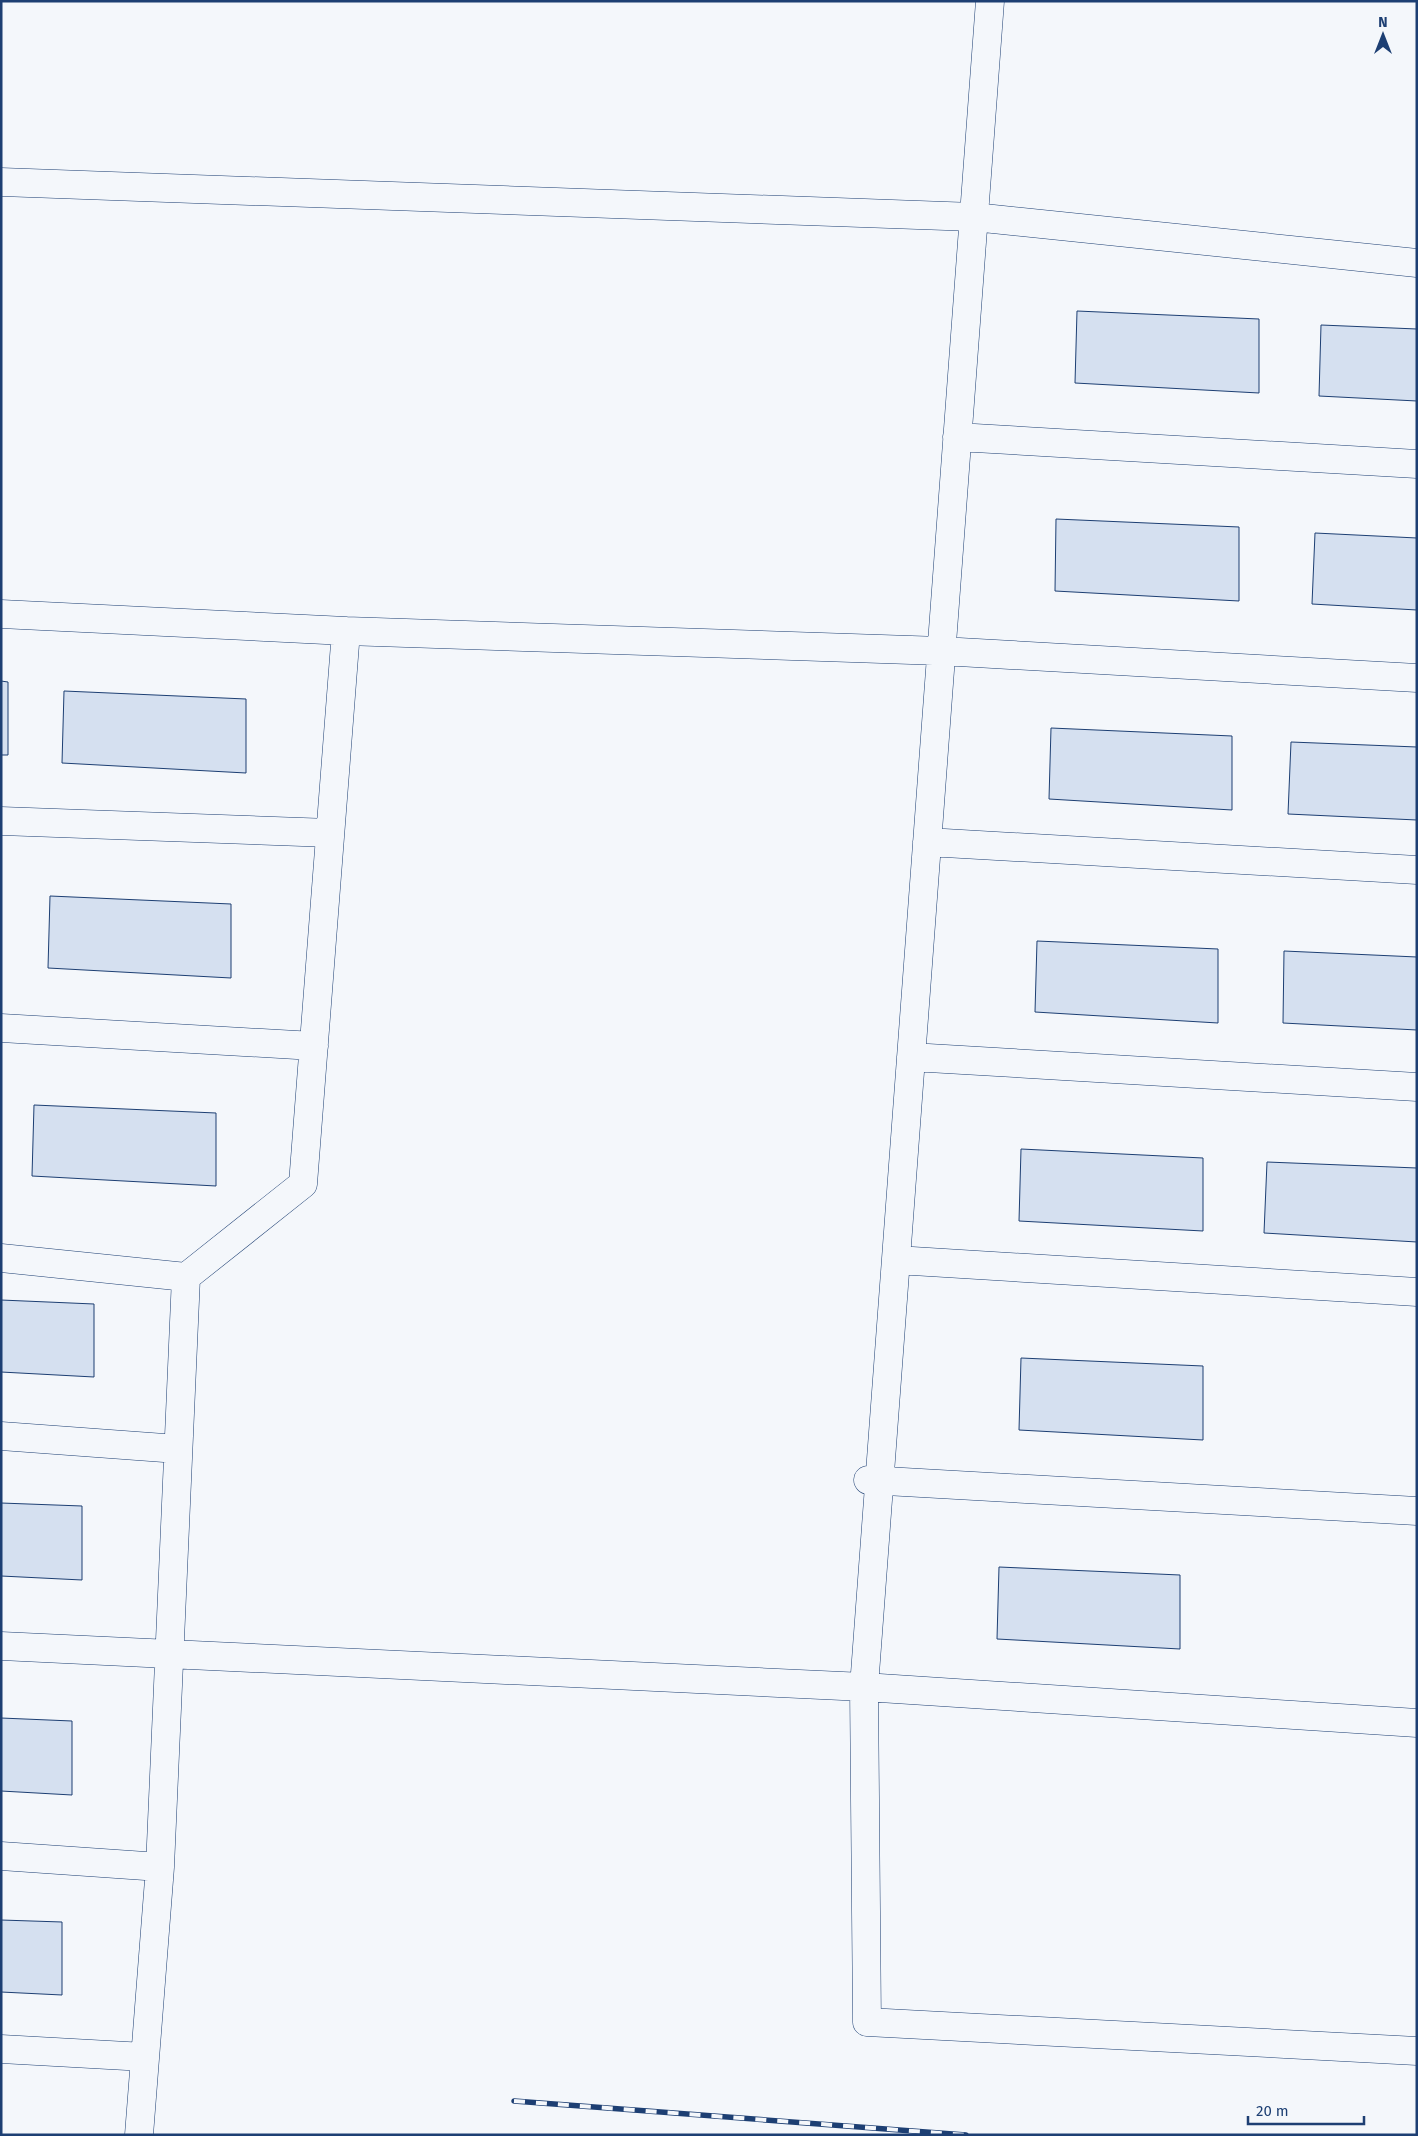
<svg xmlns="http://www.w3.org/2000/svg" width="1418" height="2136" viewBox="0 0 1418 2136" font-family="'Fira Sans',sans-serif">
	<rect width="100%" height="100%" fill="#f4f7fb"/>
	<path fill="#d5e0f0" stroke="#1d3f73" d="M1077,311L1259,319V393L1075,383Z
		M1321,325L1417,329V401L1319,396Z
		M1056,519L1239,527V601L1055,591Z
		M1315,533L1417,538V610L1312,604Z
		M1,681L8,682V755H1Z
		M64,691L246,699V773L62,763Z
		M1051,728L1232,736V810L1049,799Z
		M1291,742L1417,747V820L1288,814Z
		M50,896L231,904V978L48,968Z
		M1037,941L1218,949V1023L1035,1012Z
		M1284,951L1417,957V1030L1283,1023Z
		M34,1105L216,1113V1186L32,1176Z
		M1021,1149L1203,1158V1231L1019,1221Z
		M1267,1162L1417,1168V1242L1264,1233Z
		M1,1300L94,1304V1377L1,1372Z
		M1021,1358L1203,1366V1440L1019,1430Z
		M1,1503L82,1506V1580L1,1576Z
		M999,1567L1180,1575V1649L997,1639Z
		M1,1718L72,1721V1795L1,1791Z
		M1,1920L62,1922V1995L1,1992Z"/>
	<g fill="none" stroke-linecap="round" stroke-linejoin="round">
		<defs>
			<path id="minor" d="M1,182L974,217L1417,263
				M957,437L1417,464
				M1,614L346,631
				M1,821L330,833
				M927,842L1417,870
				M1,1028L314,1046
				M911,1057L1417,1087
				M1,1258L186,1277
				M896,1260L1417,1292
				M1,1436L178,1449
				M868,1480L1417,1511
				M1,1646L864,1687L990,1
				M1417,1723L864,1687L867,2022L1417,2051
				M1,1856L160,1867
				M1,2049L145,2057
				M139,2135L160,1867L186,1277L303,1184L346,631L941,651L1417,678"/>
		</defs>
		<use href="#minor" stroke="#1d3f73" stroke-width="29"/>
		<use href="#minor" stroke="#f4f7fb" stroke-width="28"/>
		<defs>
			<path id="rail" d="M514,2101L966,2135"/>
		</defs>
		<use href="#rail" stroke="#1d3f73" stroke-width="5.5"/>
		<use href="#rail" stroke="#f4f7fb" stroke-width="4" stroke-dasharray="11" stroke-linecap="butt"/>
	</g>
	<rect width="1418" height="2136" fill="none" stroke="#1d3f73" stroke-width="5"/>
	<g transform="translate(1383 35)" stroke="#f4f7fb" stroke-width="4" paint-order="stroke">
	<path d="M0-4L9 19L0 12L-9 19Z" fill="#1d3f73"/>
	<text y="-8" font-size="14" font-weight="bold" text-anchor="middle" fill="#1d3f73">N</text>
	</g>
	<path d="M1248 2116v8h116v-8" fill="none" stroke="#1d3f73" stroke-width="2.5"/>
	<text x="1256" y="2116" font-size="15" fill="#1d3f73" stroke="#f4f7fb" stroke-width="4" paint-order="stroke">20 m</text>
</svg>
